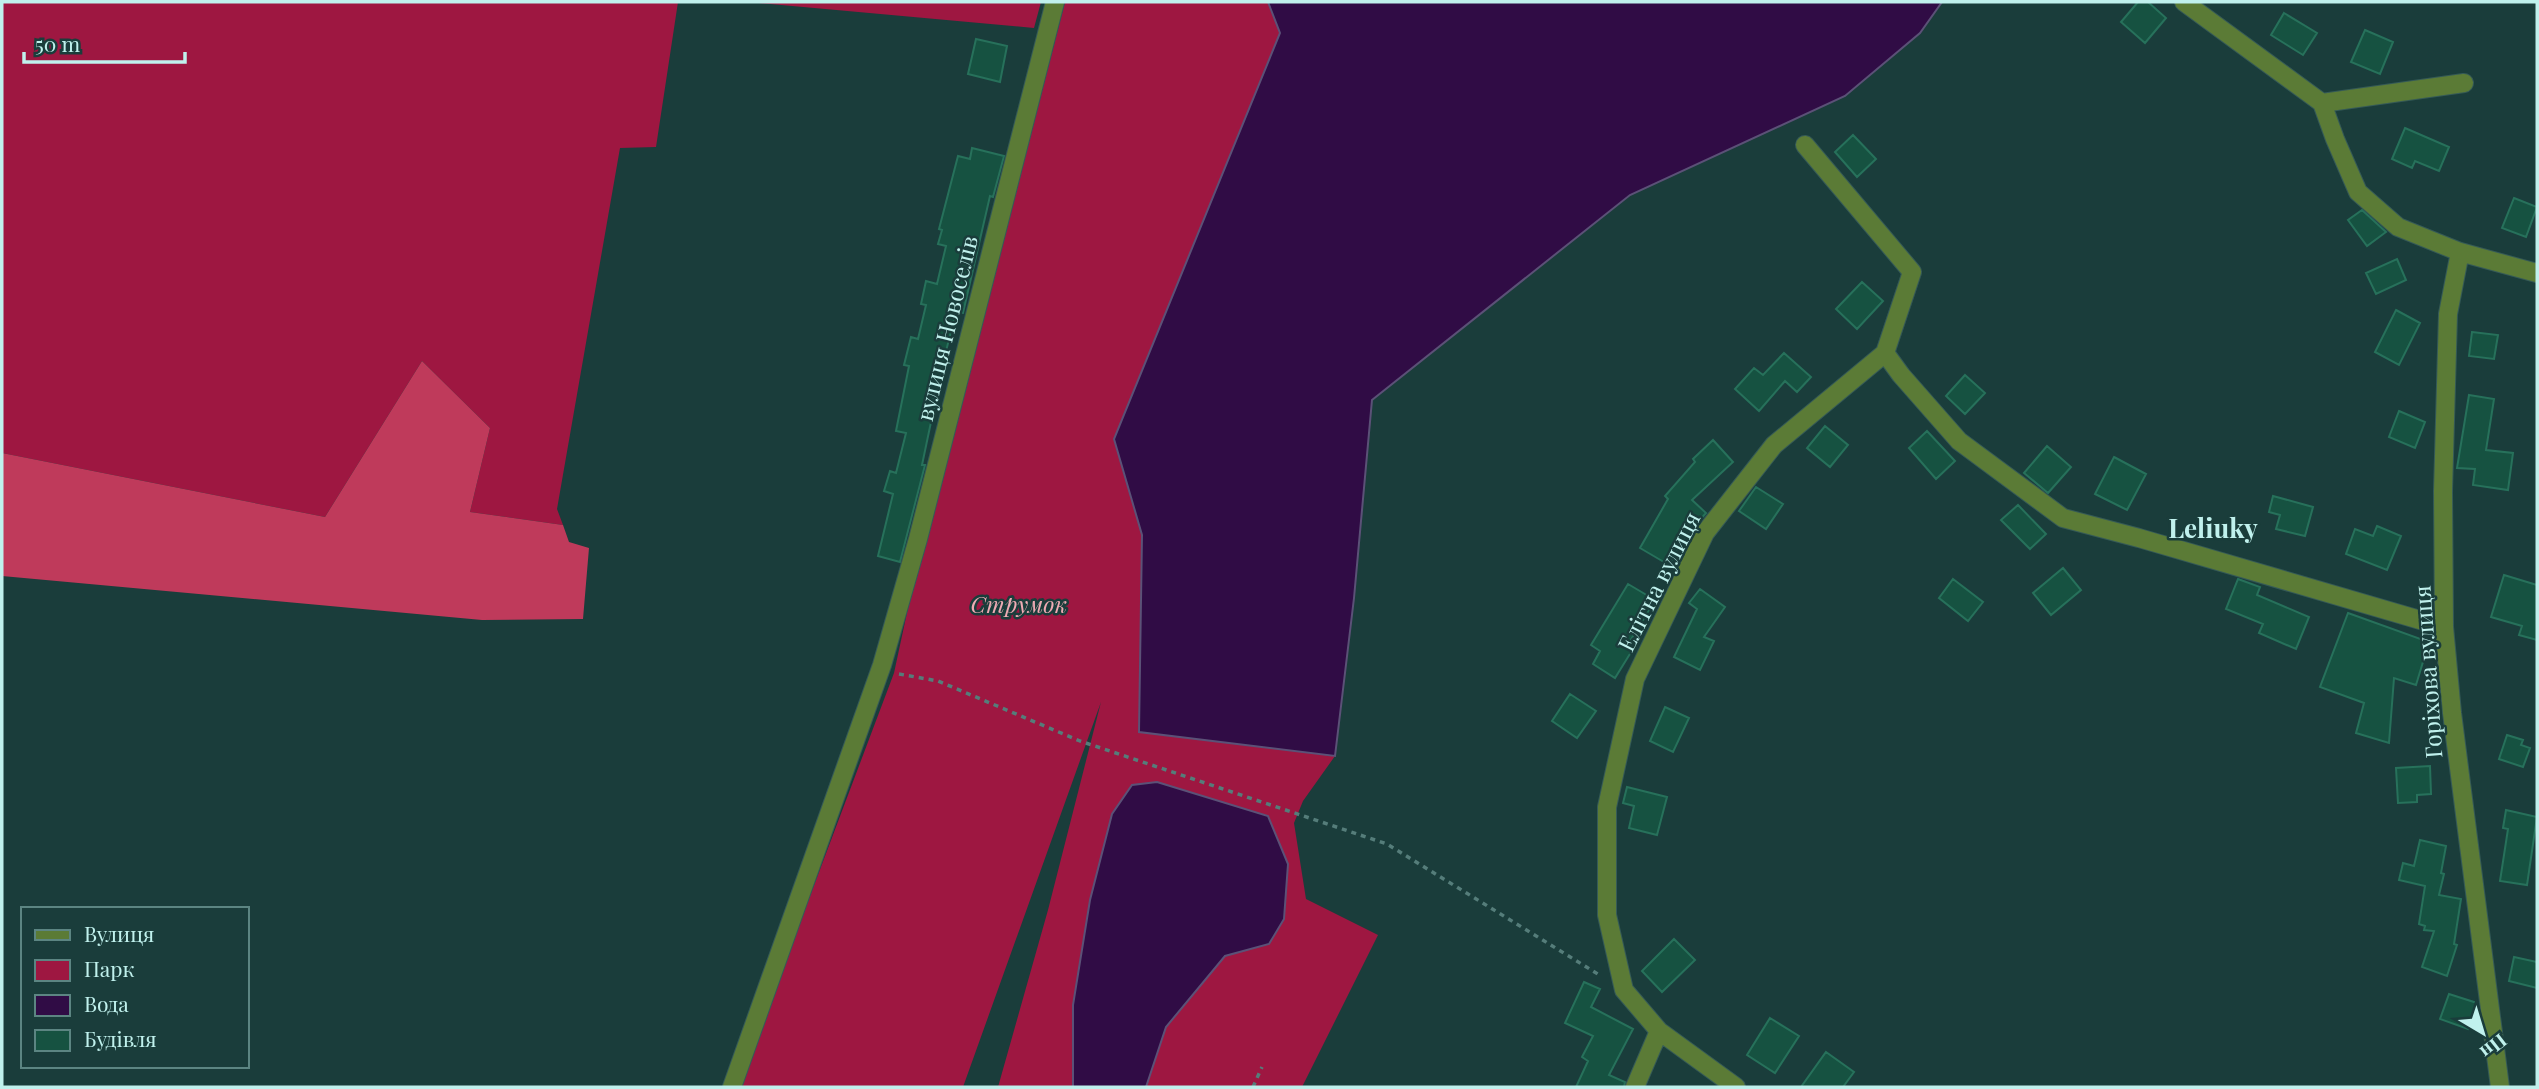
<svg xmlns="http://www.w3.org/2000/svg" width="2539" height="1089" viewBox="0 0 2539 1089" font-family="'Playfair Display',serif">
	<rect width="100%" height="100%" fill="#1a3d3b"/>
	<path fill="#9e1741" d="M2,2H678L656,147L620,148L557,509L563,525L470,512L490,428L422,361L325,517L2,453Z
		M748,2H1041L1034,28Z
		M1065,2H1268L1280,33L1114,439L1142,535L1139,732L1335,756L1303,801L1294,823L1306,899L1378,935L1302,1087H1146L1166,1027L1225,956L1269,943L1112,814L1090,900L1073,1005V1087H998L1048,910L1101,702L963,1087H738L894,673L908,608Z"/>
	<path fill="#bf3a5b" d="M422,361L490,428L470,512L563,525L569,542L589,548L583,619L482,620L2,576V453L325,517Z"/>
	<path fill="#300c45" stroke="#5b5177" stroke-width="2" d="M1268,2H1942L1920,33L1845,96L1630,195L1372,400L1354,598L1335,756L1139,732L1142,535L1114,439L1280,33Z
		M1157,782L1268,816L1288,864L1284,919L1269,944L1225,956L1166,1027L1146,1087H1073V1005L1090,900L1112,814L1132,785Z"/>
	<path fill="#165241" stroke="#27715b" stroke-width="2" d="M2138,2H2148L2166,18L2145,43L2121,22Z
		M2284,13L2317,33L2303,55L2271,35Z
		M2365,30L2393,42L2380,74L2351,62Z
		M976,39L1007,46L1000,82L968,74Z
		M2405,128L2449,147L2439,171L2415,161L2412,168L2392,159Z
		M1853,135L1876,159L1857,177L1835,152Z
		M972,148L1004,156L993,197L990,196L963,313L956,312L933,402L935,403L922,465H925L900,562L878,556L893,494L884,491L890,471L896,473L906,433L896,431L909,366L904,365L911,337L918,339L926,305L921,304L926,281L937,284L946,246L938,244L942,230L939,229L958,156L970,159Z
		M2514,198L2537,207L2526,237L2502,228Z
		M2362,210L2386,232L2367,246L2348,220Z
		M2397,259L2406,280L2376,294L2366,273Z
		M1862,282L1883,301L1857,329L1836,309Z
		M2396,310L2420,323L2399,365L2375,352Z
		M2472,332L2498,335L2494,359L2469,356Z
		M1784,353L1811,377L1797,392L1785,381L1759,411L1735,389L1754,368L1763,375Z
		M1965,375L1985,393L1965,414L1946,396Z
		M2469,395L2494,399L2486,450L2513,453L2508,490L2473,485L2475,469L2457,468Z
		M2399,411L2425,422L2415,448L2389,437Z
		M1825,426L1848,445L1830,467L1807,448Z
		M1927,431L1955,461L1936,479L1909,448Z
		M1713,440L1733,462L1692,500L1706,513L1685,537L1669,565L1640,548L1668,499L1665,496L1695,462L1693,459Z
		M2047,446L2071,467L2048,493L2024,473Z
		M2114,457L2146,474L2127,510L2095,494Z
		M1756,487L1783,504L1766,529L1739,511Z
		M2273,496L2313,507L2305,536L2276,529L2280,515L2269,512Z
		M2018,505L2046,534L2030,549L2001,520Z
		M2377,526L2401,536L2387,570L2346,554L2355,529L2373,536Z
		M2063,568L2081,590L2051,615L2033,593Z
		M2504,575L2537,585V640L2519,635L2522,626L2491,617Z
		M1953,579L1983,602L1968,621L1939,598Z
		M2238,579L2260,587L2257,595L2309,617L2296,649L2259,633L2263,624L2226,609Z
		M1628,584L1655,600L1627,646L1633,649L1615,678L1593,664L1600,651L1591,645Z
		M1700,589L1725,607L1704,637L1714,641L1700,670L1674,657L1697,609L1689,603Z
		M2348,613L2429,642L2416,685L2394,678L2389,743L2356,733L2364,703L2320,687Z
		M1570,694L1596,711L1577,738L1552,721Z
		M1665,707L1689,718L1673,752L1650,741Z
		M2507,735L2523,740L2521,745L2530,748L2523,767L2499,759Z
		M2430,766L2431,794L2417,795V802L2398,803L2396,768Z
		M1627,787L1667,797L1657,835L1629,828L1634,806L1623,803Z
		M2506,810L2537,817L2527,885L2500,881L2508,829L2503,828Z
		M2420,840L2446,846L2441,873L2444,874L2439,895L2461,899L2454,944L2457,945L2447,976L2422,967L2434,931L2424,930L2425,926L2419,924L2425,886L2399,880L2403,863L2414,866Z
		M1674,939L1695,960L1662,992L1642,971Z
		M2514,957L2537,962V988L2509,981Z
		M1584,982L1600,989L1591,1007L1633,1029L1609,1075L1625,1082L1624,1087H1576L1588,1061L1582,1057L1593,1036L1565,1023Z
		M2449,994L2477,1003L2468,1029L2440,1019Z
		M1770,1018L1799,1036L1775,1073L1747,1055Z
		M1826,1052L1854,1072L1843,1087H1801Z"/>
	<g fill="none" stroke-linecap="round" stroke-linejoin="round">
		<defs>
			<path id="street" d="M2184,2L2322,103L2335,139L2358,192L2398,227L2460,252L2537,273
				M2322,103L2464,83
				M2460,252L2448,314L2443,491L2444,627L2452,713L2500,1087
				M1885,353L1901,375L1959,441L2063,518L2139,538L2444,627
				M732,1087L882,665L918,539L1055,2
				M1635,1087L1659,1031
				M1736,1087L1659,1031L1624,990L1607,915V807L1635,679L1705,533L1774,445L1885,353L1912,272L1805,145"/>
		</defs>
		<use href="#street" stroke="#355a57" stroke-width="20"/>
		<path stroke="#557d7a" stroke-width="3.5" stroke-dasharray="5 5" stroke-linecap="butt" d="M899,674L938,681L1080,741L1387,844L1601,976
			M1253,1087L1262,1067"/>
		<use href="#street" stroke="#5b7b36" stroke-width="18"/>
	</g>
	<g text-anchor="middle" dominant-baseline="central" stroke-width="5" stroke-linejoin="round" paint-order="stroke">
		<g font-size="23" fill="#c0f1ed" stroke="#1a3d3b">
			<text transform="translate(946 328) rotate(-76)">вулиця Новоселів</text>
			<text transform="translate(1658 581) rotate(-63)">Елітна вулиця</text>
			<text transform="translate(2427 672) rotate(-94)">Горіхова вулиця</text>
		</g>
		<g font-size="23" font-style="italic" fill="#efabb4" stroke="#1a3d3b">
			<text x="1019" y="603">Струмок</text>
		</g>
		<g font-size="26" font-weight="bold" fill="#c0f1ed" stroke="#1a3d3b">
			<text x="2213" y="527">Leliuky</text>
		</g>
	</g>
	<rect width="2539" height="1089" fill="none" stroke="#c0f1ed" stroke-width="7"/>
	<rect x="21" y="907" width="228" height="161" fill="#1a3d3b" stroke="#5c8582" stroke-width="2"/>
	<rect x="35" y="930" width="35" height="10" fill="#5b7b36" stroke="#5c8582" stroke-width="2"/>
	<text x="84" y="942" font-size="21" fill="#c0f1ed">Вулиця</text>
	<rect x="35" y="960" width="35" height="21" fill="#9e1741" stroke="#5c8582" stroke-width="2"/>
	<text x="84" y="977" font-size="21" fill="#c0f1ed">Парк</text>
	<rect x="35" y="995" width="35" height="21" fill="#300c45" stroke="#5c8582" stroke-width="2"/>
	<text x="84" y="1012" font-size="21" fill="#c0f1ed">Вода</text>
	<rect x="35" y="1030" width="35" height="21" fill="#165241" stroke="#5c8582" stroke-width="2"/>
	<text x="84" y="1047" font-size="21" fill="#c0f1ed">Будівля</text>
	<g transform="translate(2483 1033) rotate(142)" stroke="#1a3d3b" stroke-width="5" paint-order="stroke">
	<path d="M0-5L12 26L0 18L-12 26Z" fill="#c0f1ed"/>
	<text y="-10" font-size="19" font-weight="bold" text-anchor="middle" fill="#c0f1ed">Пн</text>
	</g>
	<path d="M24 52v10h161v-10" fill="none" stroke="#c0f1ed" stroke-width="3.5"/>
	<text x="35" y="52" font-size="21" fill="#c0f1ed" stroke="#1a3d3b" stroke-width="5" paint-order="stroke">50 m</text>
</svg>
